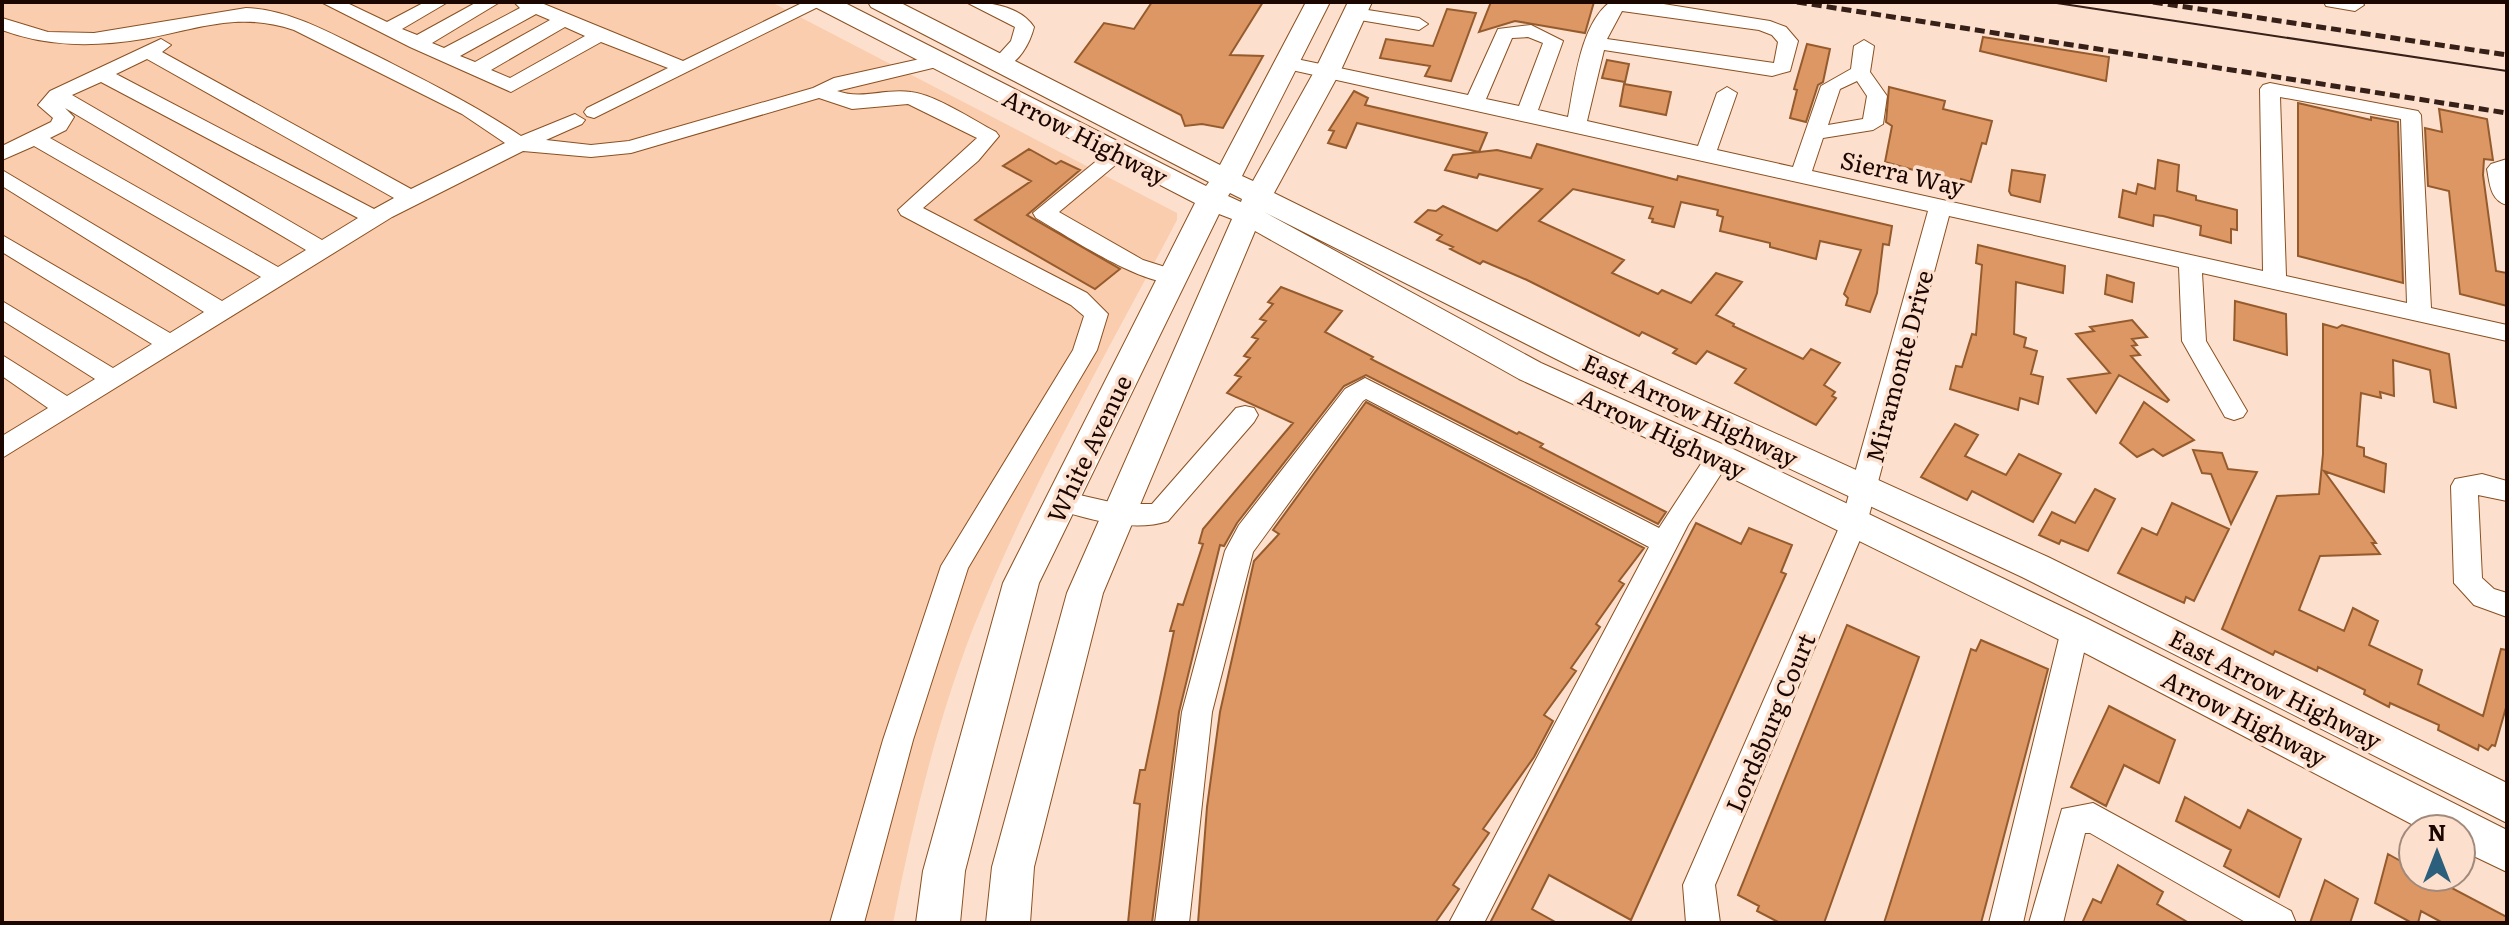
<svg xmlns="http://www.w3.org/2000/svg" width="2509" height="925" viewBox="0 0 2509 925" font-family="Literata,serif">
	<rect width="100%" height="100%" fill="#fce0cd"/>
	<path fill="#facdae" d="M2,2H771L1177,213V220C1106,355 1028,489 972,631C936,725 912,825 893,923H2Z"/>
	<path fill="#dc9764" stroke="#965b2d" stroke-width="2" d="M1152,2H1263L1230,55L1263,56L1223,128L1202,124L1185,126L1181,115L1075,62L1104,23L1134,29Z
		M1491,2H1594L1585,33L1515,21L1479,32Z
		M1447,9L1476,13L1451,81L1425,76L1430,66L1380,58L1386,39L1433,46Z
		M1983,37L2109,57L2106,81L1980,51Z
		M1807,44L1830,49L1823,82L1818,85L1806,122L1790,118L1797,90L1794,89Z
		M1607,60L1629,64L1625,82L1602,78Z
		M1624,84L1671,92L1666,115L1620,106Z
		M1889,87L1945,101L1943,109L1992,121L1986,144L1982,143L1971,182L1961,179L1960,183L1885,162L1892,126L1886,122Z
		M1354,91L1368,98L1365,105L1487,133L1479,152L1357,123L1346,148L1328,143L1334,131L1329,130Z
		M2298,103L2371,120V117L2398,122L2403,283L2298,256Z
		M2439,109L2487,119L2493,160L2484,159L2483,175L2496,271L2507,273V306L2460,294L2449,191L2428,186L2425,128L2442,132Z
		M1537,144L1677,180L1678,176L1892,226L1889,245L1883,244L1877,293L1870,312L1846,305L1848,298L1844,294L1861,250L1820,241L1816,259L1770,247V243L1720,231L1723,217L1717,215L1718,210L1681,202L1674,227L1652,222L1653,219L1649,218L1653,207L1573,189L1539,221L1624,260L1612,273L1658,294L1662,290L1691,303L1716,273L1742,282L1716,315L1734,324L1733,326L1803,359L1811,349L1840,363L1824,385L1835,392L1832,396L1836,398L1816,425L1735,383L1746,369L1707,351L1696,364L1673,353L1677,349L1642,332L1639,336L1527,280L1483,261L1480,264L1450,249L1453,247L1437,240L1442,235L1415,222L1428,210L1436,211L1443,206L1497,231L1542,189L1479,174L1477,178L1445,170L1453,155L1497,150L1531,158Z
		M1029,149L1056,164L1061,161L1080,170L1027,215L1120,269L1095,289L975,220L1031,181L1003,166Z
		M2158,160L2179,165L2177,191L2196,196V200L2237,210V230L2231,229V243L2200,235L2201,226L2163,216L2154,215L2153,226L2119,217L2123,190L2136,194L2138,184L2155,189Z
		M2012,170L2045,175L2040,202L2011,195L2009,191Z
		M1978,245L2065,266L2063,293L2016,282L2014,334L2026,338L2024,347L2037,351L2031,374L2043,377L2038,404L2020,398L2018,410L1950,389L1956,366L1962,367L1972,334L1976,335L1982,265L1976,263Z
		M2107,275L2134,283L2132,302L2105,294Z
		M1281,287L1342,311L1325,332L1373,357L1371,359L1517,434L1519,432L1543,444L1540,447L1666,512L1658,524L1366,375L1344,386L1237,523L1224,546L1220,545L1179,712L1152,923H1128L1140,804L1134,803L1140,770H1145L1174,631H1170L1178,604L1183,605L1203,544L1199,543L1203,529L1293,423L1227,393L1241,377L1235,375L1250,358L1244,356L1258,339L1252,337L1266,321L1260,319L1273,304L1268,302Z
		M2235,301L2286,314L2287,355L2234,340Z
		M2132,320L2147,337L2132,339L2137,345L2132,346L2140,355L2131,356L2169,400L2167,402L2119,375L2096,413L2068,379L2110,373L2076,334L2094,331L2090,327Z
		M2323,324L2337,328L2342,325L2449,354L2456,408L2434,402L2430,370L2393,360L2394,396L2380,392L2381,398L2361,393L2357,446L2364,448V456L2386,464L2384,492L2324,471L2376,543H2372L2380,554L2320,556L2299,610L2344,631L2353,608L2378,621L2369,645L2422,670L2418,684L2483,716L2501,649L2507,650V704L2495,746L2492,745L2488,750L2479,745L2478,750L2438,730L2439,725L2390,703L2389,707L2364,694L2365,690L2318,667L2317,671L2275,651L2273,655L2222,629L2277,496L2319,494L2323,454Z
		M1366,402L1644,548L1619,581L1624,584L1596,624L1600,627L1571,668L1576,671L1544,715L1553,721L1534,757L1483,829L1489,833L1453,885L1459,889L1435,923H1198L1207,807L1220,712L1254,561L1279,534L1273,530Z
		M2144,402L2194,440L2163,456L2153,449L2137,457L2120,443Z
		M1955,424L1978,435L1965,456L2006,475L2019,454L2061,474L2033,522L1972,491L1967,500L1921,477Z
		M2193,450L2222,453L2228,469L2257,472L2231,524L2211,474L2202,473Z
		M2095,489L2115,499L2088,551L2061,540L2059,544L2039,535L2052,512L2075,523Z
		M2172,503L2229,529L2194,601L2186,597L2184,603L2118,573L2142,528L2157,535Z
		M1696,523L1741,544L1749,528L1792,545L1781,572L1786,574L1631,920L1549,875L1532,909L1557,923H1490Z
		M1847,625L1919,657L1824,923H1780L1757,911L1759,906L1738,895Z
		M1981,640L2048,669L1981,923H1884L1971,649L1976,651Z
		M2109,706L2175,740L2159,783L2124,765L2106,806L2071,787Z
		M2185,797L2240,828L2248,810L2301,839L2279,897L2224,866L2231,850L2176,821Z
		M2388,854L2413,868V877H2431L2507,917V923H2443L2421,911L2418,923H2412L2375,903Z
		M2118,865L2163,892L2157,904L2189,923H2082L2093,899L2101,903Z
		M2325,880L2358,899L2350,923H2310Z"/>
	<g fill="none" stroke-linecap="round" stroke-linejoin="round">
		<defs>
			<path id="minor" d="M321,2H345L387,22L425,2H448L402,29L417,35L477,2H500L432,43L444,48L520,8L514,2H539L683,61L804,2H828L594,118L587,116L584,112L587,108L668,68L601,42L511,92L410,47ZM536,14L550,20L475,62L460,56ZM565,27L585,36L510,78L491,70Z
				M966,2C989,2 1020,6 1034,27C1030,43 1019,64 1001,69L991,63L1011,41L1015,27Z
				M1610,2H1651L1770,21L1786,27L1798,41L1790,71L1772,76L1604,50L1587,121L1698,146L1717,93L1727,87L1737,93L1717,150L1793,167L1821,86L1851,69L1854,46L1864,40L1874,46L1870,72L1887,96L1883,124L1873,130L1823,138L1812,171L2263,271L2260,89L2263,85L2270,83L2418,111L2421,115L2431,308L2507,325V341L2202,273L2206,341L2247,411L2243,417L2234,420L2225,417L2182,341L2179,267L1949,216L1867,523L1715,885L1720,923H1686L1683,885L1841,523L1928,211L1287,69L1277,63L1287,57L1468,95L1498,29L1531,25L1563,41L1538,110L1568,117C1575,82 1580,25 1610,2ZM1622,11L1759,30L1772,35L1778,42L1774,63L1607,39ZM1528,37L1543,43L1519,106L1486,99L1512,38ZM1857,81L1867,96L1863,119L1828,125L1840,89ZM2280,97L2401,119L2407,303L2286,276Z
				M2324,2H2362L2364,5L2355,11L2326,6Z
				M246,8C293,10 335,36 377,56C426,81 475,105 521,136L575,114L585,120L582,124L546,140L591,145L629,141L813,88L834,78L938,55L945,57L948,61L945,65L837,91C862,100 885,88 911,92C936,95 973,120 996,132L999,136L978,161L923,208L1087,293L1108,314L1097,350L968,568L913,740L864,923H830L883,740L941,566L1073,350L1084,316L1071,305L901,215L898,210L977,138L908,104L852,109L819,98L631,153L591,157L523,151L392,217L2,458V436L48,408L2,376V355L67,396L95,379L2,320V301L113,368L152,344L2,252V235L170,333L204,312L2,186V170L222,301L261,277L34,146L2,160V146L51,122L53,118L38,105L50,91L161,39L171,45L162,52L411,189L505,143L462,114L294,30C238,11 198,29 143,39C94,47 48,47 2,30V18L48,32L94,33ZM147,59L394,198L374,209L116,74ZM101,82L358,218L322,240L72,95ZM65,108L306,250L278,267L50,138L66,130L74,117Z
				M1355,8L1419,18L1428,24L1419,30L1348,18L1346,14Z
				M1118,147L1125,149L1128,153L1125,157L1059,212L1143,260L1181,272L1184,277L1181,282C1149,291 1066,235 1036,218L1033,213L1111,149Z
				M2507,159V205C2490,200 2490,184 2487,169L2491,164Z
				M1365,378L1659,528L1710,450L1719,447L1728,450L1732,457L1688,525L1484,923H1449L1649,547L1366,399L1363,401L1253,552L1212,712L1189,923H1155L1182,712L1225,551L1239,525L1345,389Z
				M1245,406L1254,408L1258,415L1254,422L1168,521C1133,533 1087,519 1053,508L1049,501L1053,494L1062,491L1119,504H1152L1236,408Z
				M2482,474L2507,481V501L2478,495L2482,578L2494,589L2507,593V617L2474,605L2454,583L2451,486L2455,479Z
				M2075,618L2085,622L2089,630L2023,923H1989L2061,630L2065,622Z
				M2093,803L2291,911L2296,923H2247L2090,833H2085L2063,923H2029L2062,809Z"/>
			<path id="major" d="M812,2H843L1206,186L1209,182L871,7L868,2H899L1220,165L1306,2H1330L1242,176L1253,181L1315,70L1348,2H1372L1341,70L1274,193L1598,353L2048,557L2507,783V823L2022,577L1576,369L1264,212L1541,363L1731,448L2088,619L2507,830V872L2461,850V829H2421L2062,641L1707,466L1519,379L1255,231L1103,593L1034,867L1030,923H986L992,867L1067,593L1232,219L1219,214L1039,583L965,871L960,923H916L923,871L1003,583L1195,203L815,7ZM1230,193L1242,199L1241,202L1228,196Z"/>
		</defs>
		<use href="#minor" stroke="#8a5020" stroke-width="2"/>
		<use href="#major" stroke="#8a5020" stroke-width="2"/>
		<use href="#minor" fill="#fff" fill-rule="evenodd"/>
		<use href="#major" fill="#fff" fill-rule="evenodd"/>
		<path stroke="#362018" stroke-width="2" d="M2050,2L2507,71"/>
		<path stroke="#362018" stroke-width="5" stroke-dasharray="10 5" stroke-linecap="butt" d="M1797,2L2507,113
			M2153,2L2507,55"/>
	</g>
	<g text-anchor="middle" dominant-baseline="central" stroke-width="7" stroke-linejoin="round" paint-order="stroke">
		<g font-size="24" fill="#1b0600" stroke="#fce0cd">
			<text transform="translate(1086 136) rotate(27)">Arrow Highway</text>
			<text transform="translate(1903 172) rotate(13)">Sierra Way</text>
			<text transform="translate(1898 366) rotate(-75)">Miramonte Drive</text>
			<text transform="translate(1691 409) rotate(25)">East Arrow Highway</text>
			<text transform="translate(1663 432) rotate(25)">Arrow Highway</text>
			<text transform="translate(1088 448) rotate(-64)">White Avenue</text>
			<text transform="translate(2276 688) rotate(27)">East Arrow Highway</text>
			<text transform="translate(2245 717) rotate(27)">Arrow Highway</text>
			<text transform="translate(1769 722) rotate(-67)">Lordsburg Court</text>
		</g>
	</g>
	<rect width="2509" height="925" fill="none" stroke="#1b0600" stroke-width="8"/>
	<g transform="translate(2437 853)"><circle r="38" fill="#fce0cd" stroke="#a2897b" stroke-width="2"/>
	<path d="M0-6L14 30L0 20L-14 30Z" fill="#2c5f7c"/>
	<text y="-12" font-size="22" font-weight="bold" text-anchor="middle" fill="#1b0600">N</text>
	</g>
</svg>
